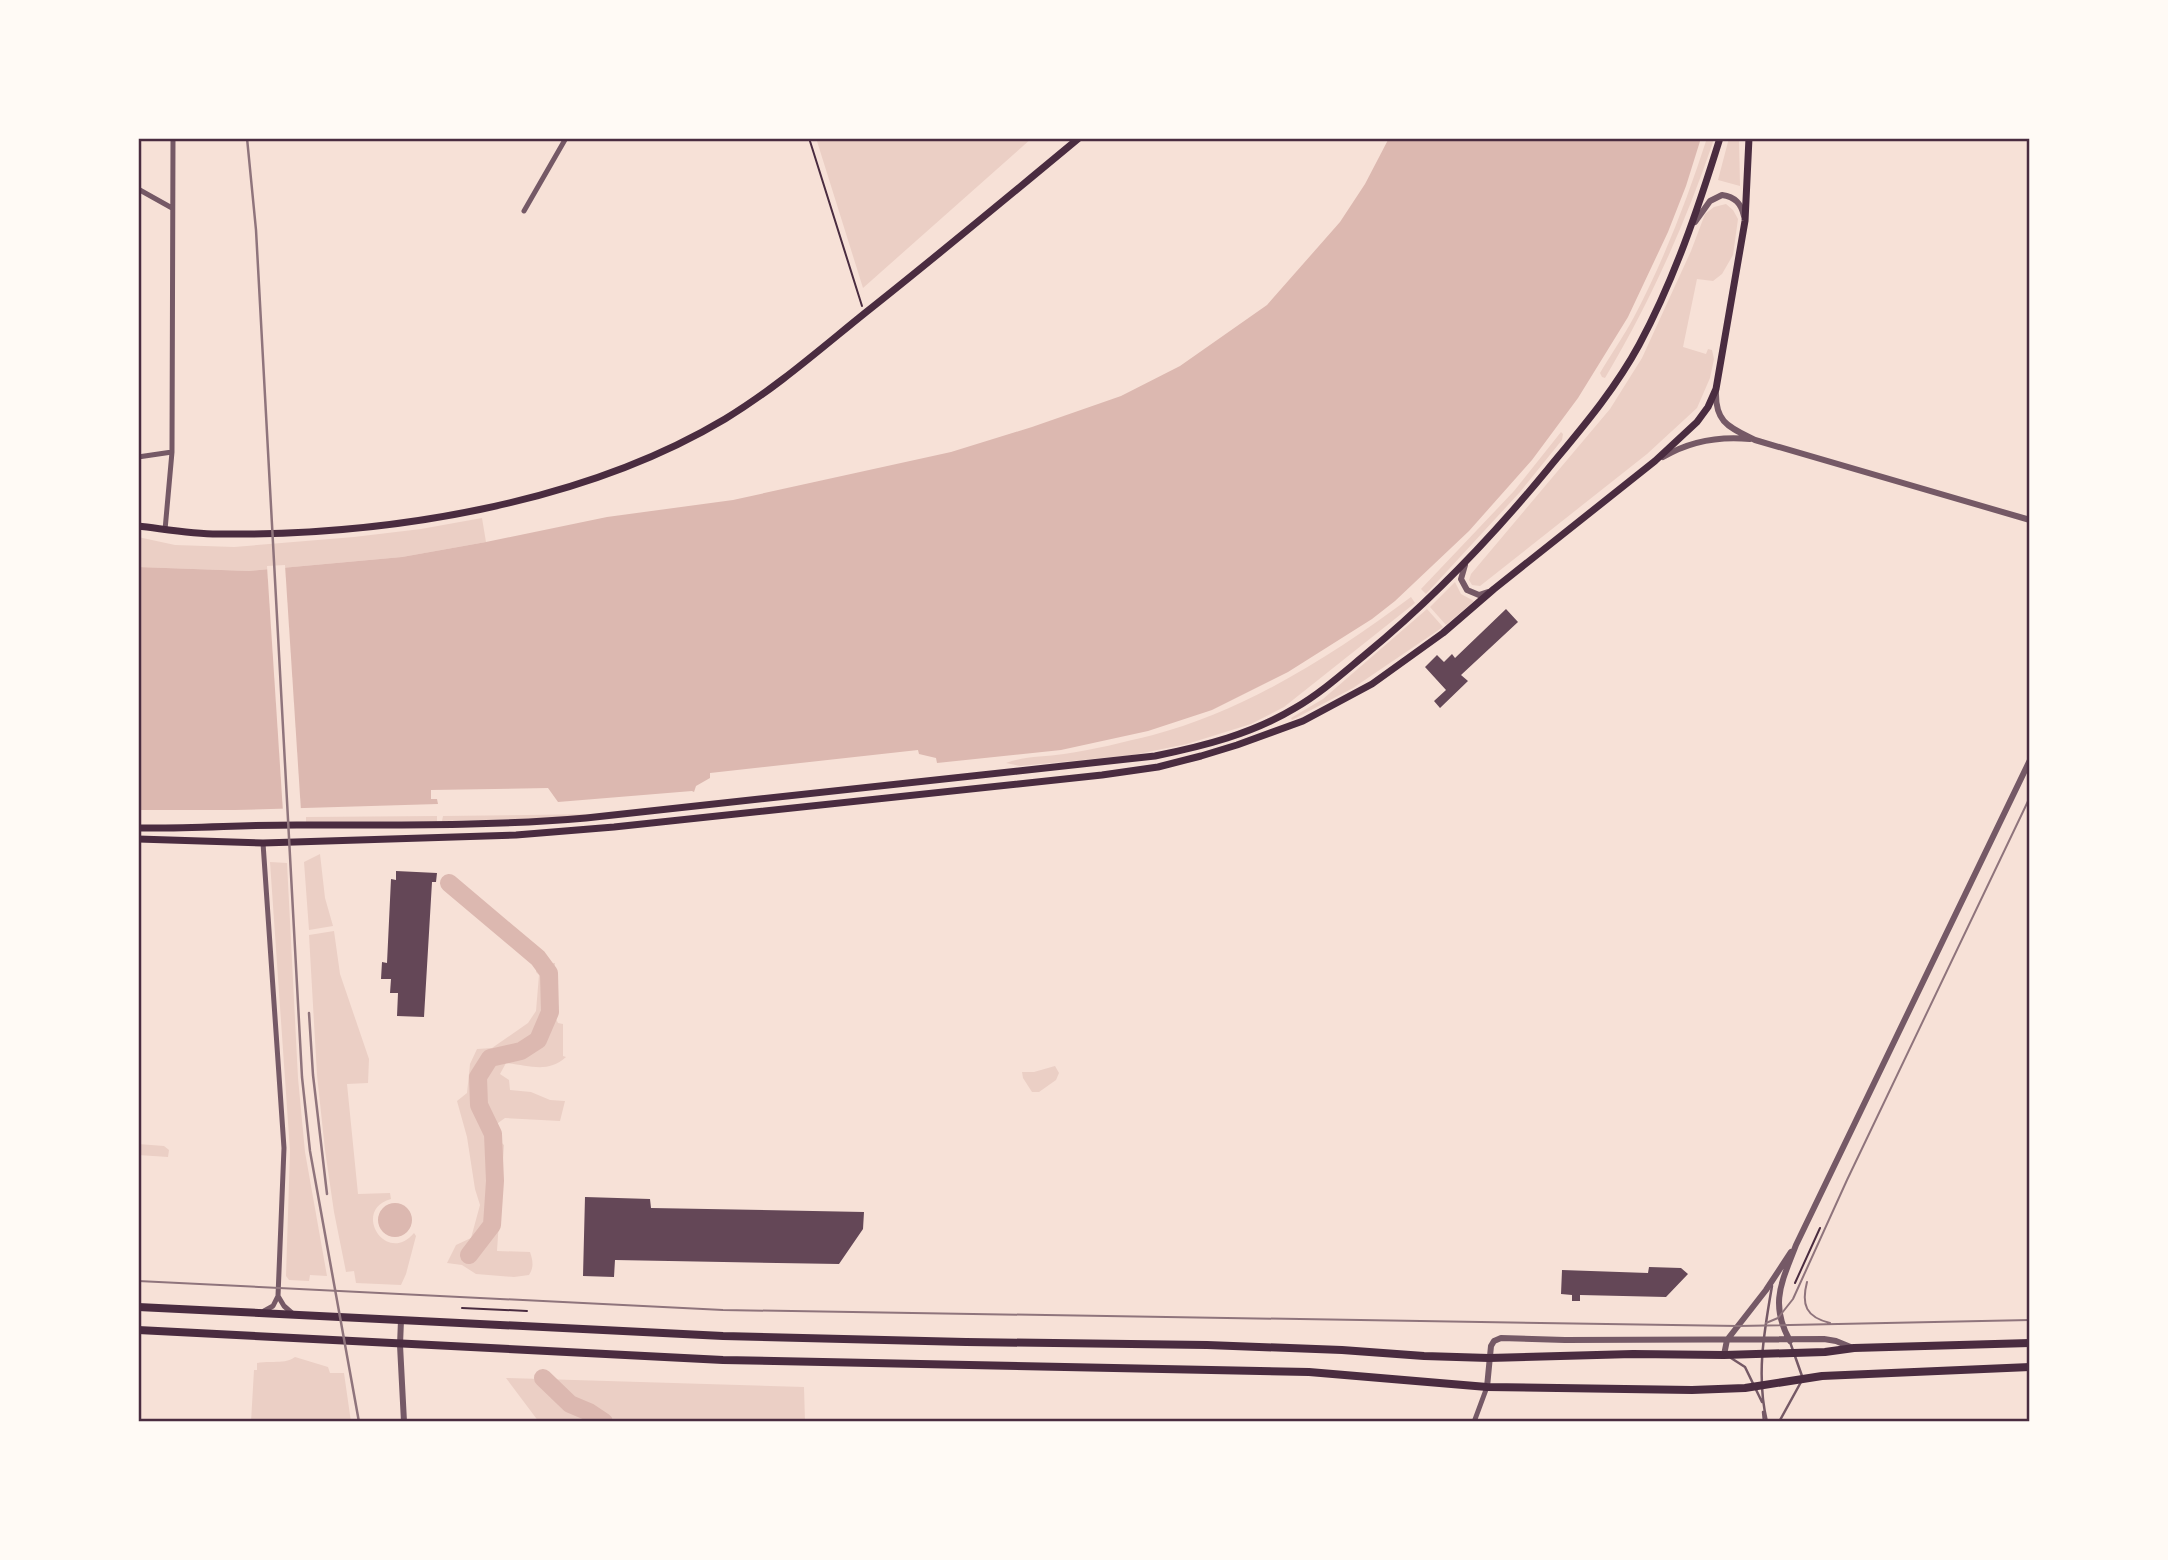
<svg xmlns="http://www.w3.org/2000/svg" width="2168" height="1560" viewBox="0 0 2168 1560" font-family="Montserrat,sans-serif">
	<rect width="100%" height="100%" fill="#f7e1d7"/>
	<path fill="#ebcfc5" d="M816,138H1032L863,288Z
		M1707,138H1714L1712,145C1684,227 1649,304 1605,378L1602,377L1600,373C1611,354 1624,336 1634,317C1664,260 1687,200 1707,138Z
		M1729,138H1739L1740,186L1718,180Z
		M1726,204L1733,210L1738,219L1733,255L1722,274L1713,281L1697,279L1683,347L1706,354L1708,349L1712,350L1714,359L1710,378L1697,408L1647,454L1480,586L1472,585L1469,580L1471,574L1610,409L1642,358L1691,251L1705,214L1714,207Z
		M1561,432L1563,434L1562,440L1520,492L1426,594L1421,589L1514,491Z
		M482,518L486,542L402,557L249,571L138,567V537L175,545L234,547L354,537L421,529Z
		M1455,582L1461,594L1474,601L1446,625L1430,607Z
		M1411,597L1415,603L1284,707L1251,724L1187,744L1133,755L1020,766L1006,763C1024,756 1044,757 1064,754C1093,750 1124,742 1153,735C1247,710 1333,655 1411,597Z
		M1427,609L1443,627L1353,688L1292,720L1291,718L1323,699Z
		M599,814L562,818L442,821L443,816Z
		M437,816V821L306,822V817Z
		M320,854L325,898L333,926L309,930L304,862Z
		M270,862L287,863L298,1078L305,1152L327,1276L310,1275L309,1281L289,1280L286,1276L290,1151Z
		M500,924L549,963H555L551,1008L558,1023L563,1024V1056L566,1057C547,1074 529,1065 506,1063L500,1074L509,1080L510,1090L531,1092L550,1100L565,1101L560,1121L505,1118L498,1123L497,1139L504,1145L497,1251L530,1252C533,1261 534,1267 529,1275L514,1277L476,1274L462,1265L447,1263L456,1245L471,1238L480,1205L475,1189L467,1137L457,1101L467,1093L470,1064L477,1049L492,1048L528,1023L536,1011L539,975L536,972V963L494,932L495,926Z
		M334,931L340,974L369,1059L368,1083L347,1084L358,1194L390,1193L391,1199C351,1210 386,1266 414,1233L416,1236L406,1274L401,1285L356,1283L354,1271L346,1272L334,1212L325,1150L317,1075L309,935Z
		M1055,1066L1059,1073L1056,1080L1039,1092H1032L1023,1078L1022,1072H1034Z
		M138,1144L164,1146L169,1150L168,1157L138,1155Z
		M295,1357L328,1367L330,1373H344L351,1422H251L254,1370H257V1363C270,1360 284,1365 295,1357Z
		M506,1378L804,1387L805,1422H539Z"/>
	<path fill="#dcb8b0" d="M1389,138H1701L1686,186L1668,232L1628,317L1578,398L1532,460L1469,531L1395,601L1372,619L1288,672L1212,710L1148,731L1061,750L937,763L936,758L919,754L918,750L710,773V778L696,786L694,792L692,791L558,802L548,788L431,790V799H437L438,804L235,810H138V567L249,571L402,557L486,542L607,517L733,500L951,452L1032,427L1121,396L1180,366L1267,305L1340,222L1365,184Z
		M378 1220a17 17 0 1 1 34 0a17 17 0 1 1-34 0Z"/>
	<path fill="#f7e1d7" d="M285,565L301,811L283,812L267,566Z"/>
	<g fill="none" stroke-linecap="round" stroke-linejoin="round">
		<path stroke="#dcb8b0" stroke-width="18" d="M449,883L538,958L549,973L550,1012L538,1040L521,1051L490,1058L478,1077L479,1105L493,1134L495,1181L492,1225L469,1255
			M543,1378L570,1404L589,1412L604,1422"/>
	</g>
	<path fill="#644757" d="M1506,609L1518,622L1461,675L1468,681L1440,708L1434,701L1446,690L1425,667L1437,655L1444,662L1452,654L1455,658Z
		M396,871L437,873L436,882H432L424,1017L397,1016L398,993H390L391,979H381L382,962L387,963L391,879L396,880Z
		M585,1197L650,1199L651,1208L864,1212L863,1229L839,1264L615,1260L614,1277L583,1276Z
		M1649,1267L1681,1268L1688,1274L1666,1297L1580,1295V1301H1572V1295L1561,1294L1562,1270L1648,1273Z"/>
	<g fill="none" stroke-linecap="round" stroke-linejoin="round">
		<path stroke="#4a2c40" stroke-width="2" d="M809,138L862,306
			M1795,1283L1820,1228
			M462,1308L527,1311"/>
		<path stroke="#755966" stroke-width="2.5" d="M1790,1342L1802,1376
			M1731,1358L1745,1367L1762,1402
			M1763,1412L1764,1422
			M1767,1422C1756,1376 1764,1332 1772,1286
			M1779,1422L1801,1382"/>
		<path stroke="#755966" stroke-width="5" d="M138,189L172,208
			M524,211L566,138
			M138,457L172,452
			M165,530L172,452L173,138
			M263,843L284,1148L278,1296L284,1306L292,1313
			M264,1311L273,1306L278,1296
			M1474,1422L1487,1387"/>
		<path stroke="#755966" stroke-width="6" d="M1695,222L1710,201L1722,195C1735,197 1741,203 1744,216
			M1716,391C1715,423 1729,427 1755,440L2030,520
			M1663,457C1690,441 1719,436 1750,439
			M1465,565L1461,579L1467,590L1479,595L1488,592
			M401,1320L400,1345L404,1422
			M1790,1341C1769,1303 1782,1282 1796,1245L2030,760
			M1724,1355L1727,1340L1766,1290L1791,1252
			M1487,1387L1491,1346L1494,1341L1501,1338L1565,1340L1824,1339L1836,1341L1853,1348"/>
		<path stroke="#4a2c40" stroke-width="7" d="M138,526C164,529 191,534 218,534C384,536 581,505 725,419C776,388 819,350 865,313C937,256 1008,197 1079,138
			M138,828C195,829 252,824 309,825C402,825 494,826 586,818L1155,756C1204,746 1252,734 1295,708C1321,693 1343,673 1366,654C1434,598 1492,537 1548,469C1581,429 1614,391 1639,345C1674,280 1698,209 1720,138
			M138,839L263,843L516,835L614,827L1102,775L1158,767L1201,756L1237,745L1303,721L1372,684L1443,633L1494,589L1655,461L1697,422L1708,407L1716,389L1745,221L1749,138"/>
		<path stroke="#4a2c40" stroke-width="8" d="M138,1307L723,1336L966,1342L1207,1345L1342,1350L1424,1356L1489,1358L1633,1354L1724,1355L1825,1352L1854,1348L2030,1343
			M138,1330L723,1360L1309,1372L1487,1387L1692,1390L1745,1388L1822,1376L2030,1367"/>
		<path stroke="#8f747c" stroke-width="2" d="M138,1281L723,1310L1738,1326L2030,1320
			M1807,1282C1801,1305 1806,1317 1830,1323
			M1766,1323L1778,1318L1793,1299L1847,1180L2030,797"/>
		<path stroke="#8f747c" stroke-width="2.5" d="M247,138L256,230L302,1077L310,1151L359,1422
			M309,1013L313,1075L327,1194"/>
	</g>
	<rect width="2168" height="1560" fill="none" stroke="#fffaf5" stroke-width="280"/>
	<rect x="140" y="140" width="1888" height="1280" fill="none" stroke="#4a2c40" stroke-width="2.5"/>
</svg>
